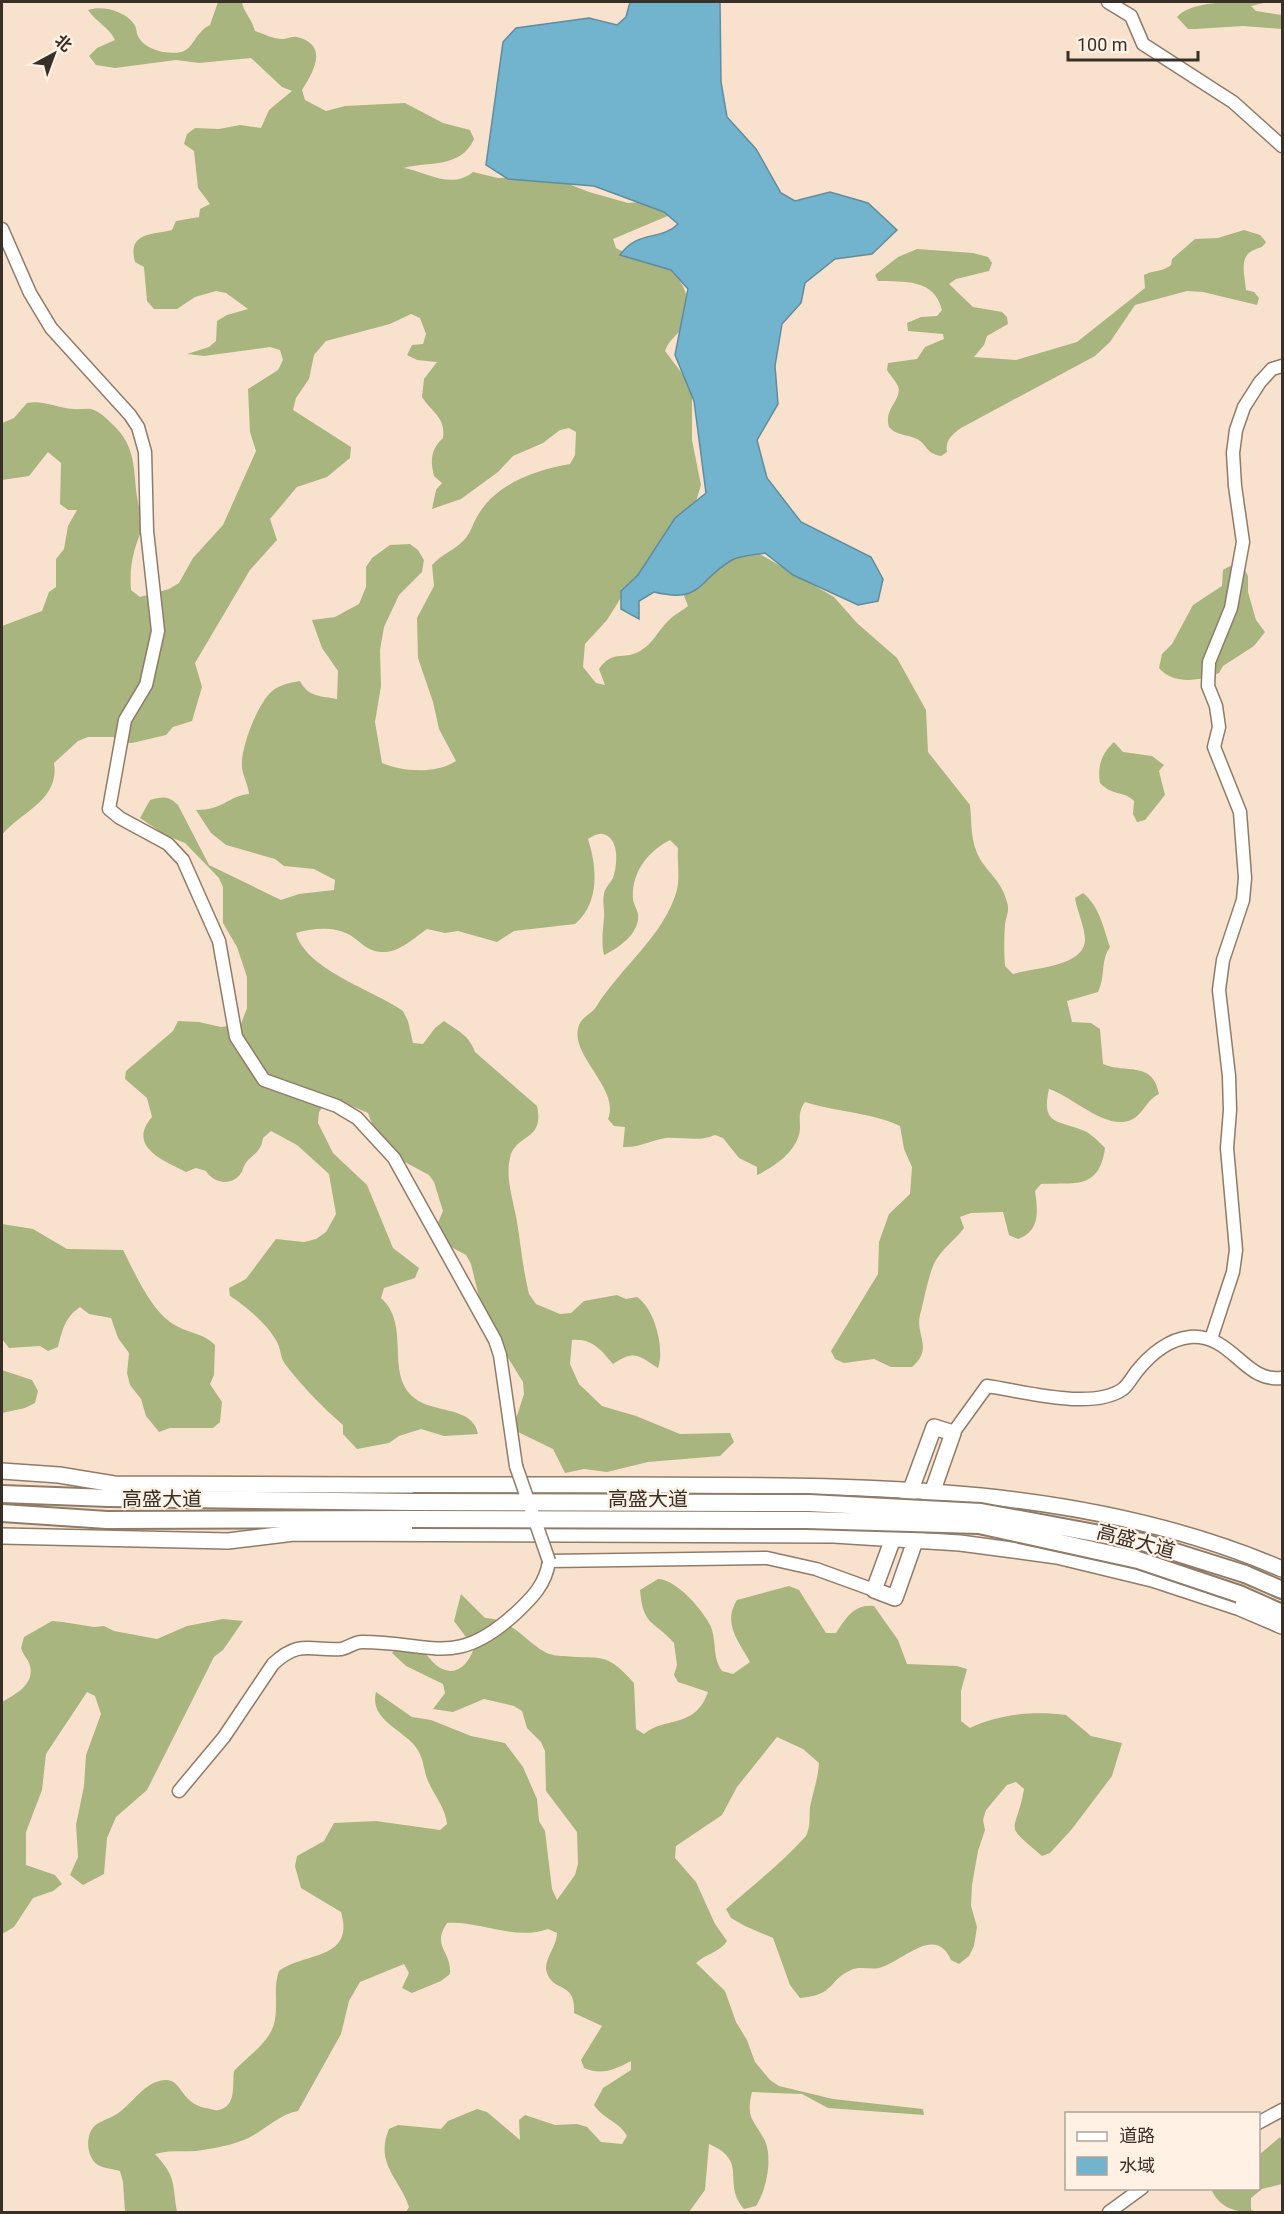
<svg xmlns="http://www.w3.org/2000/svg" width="1284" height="2214" viewBox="0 0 1284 2214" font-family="Roboto,'Noto Sans SC',sans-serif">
	<rect width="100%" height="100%" fill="#f9e2cd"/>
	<path fill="#a8b57e" d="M218,2H242C243,11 252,19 255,31C264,34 273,39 283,39C288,39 292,36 297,37C329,45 314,71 302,90L305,100L326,111L345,106L405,103L443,123L470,130L474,139C461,169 428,161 404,168C427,172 451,190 473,172L498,178L551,177L589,192L628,203L653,201L670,215L613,239L616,248L637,259L660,260C681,280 695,293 683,325C679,335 668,340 665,351L687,380L692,392V440L701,485L691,518L629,585L607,620L585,644L583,667L596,683L605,685L599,669C613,649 622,661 640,651C654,643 658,630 669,620C675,614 682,611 688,606L681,588L679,567L758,553L834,597L857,623L897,658L926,710L928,752L970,805C972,824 970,842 980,859C990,875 1002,882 1007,902C1010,911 1006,916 1005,924C1004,938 1004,953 1005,966L1013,974C1032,968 1084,967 1085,940C1085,927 1077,911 1075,898L1083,893C1100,907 1103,927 1110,947C1100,961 1106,976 1098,992L1067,1001L1072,1022L1091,1023L1100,1029L1103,1064C1125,1074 1153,1060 1159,1094C1146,1100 1144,1114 1131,1120C1106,1131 1072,1096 1049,1089C1041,1125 1057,1120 1082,1130C1091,1133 1098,1141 1105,1148C1099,1191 1074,1182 1041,1184L1035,1191C1038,1212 1040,1231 1018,1239L1009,1235L1003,1212L971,1213L960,1217L964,1228C956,1239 943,1248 936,1260C929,1271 924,1301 920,1315C915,1334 934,1349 912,1367H891L874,1359L844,1363L835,1359L831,1351L878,1274L879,1242L889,1214L910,1194L912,1167L904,1149L900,1126C870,1112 836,1112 805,1102C798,1112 800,1118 800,1129C798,1151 774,1167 757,1175V1167L739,1158L723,1138L715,1135C701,1142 682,1137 666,1138C651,1140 639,1148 623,1147L625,1127L614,1126L608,1119C621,1087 565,1053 580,1023C584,1016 592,1013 596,1007C620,968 664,936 677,890C680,877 677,861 678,848L670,840C647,852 631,873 633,900C634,905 637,909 638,914C640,933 620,947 604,955C601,941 603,931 604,917C605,910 602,902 604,894C605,887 610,884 613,878C617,867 619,845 609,837C602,831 596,834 588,839C597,867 600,903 575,924L514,931L497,942L458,931L445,933L427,929C414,938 399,953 382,952C368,952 361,942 350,935C334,926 312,928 296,933C305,969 373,990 403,1011L408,1021L413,1043L423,1044L435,1028L444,1021C458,1031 469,1035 475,1052L537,1106C545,1142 515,1133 510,1158C505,1179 514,1202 517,1222C521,1246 523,1270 529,1294L536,1304L560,1314L571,1313L584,1301L617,1295L626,1299L637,1297C655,1309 665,1349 658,1368C639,1356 635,1349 613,1364C601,1350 592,1338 572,1340L570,1364L579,1384L602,1406L636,1416L680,1434L730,1433L734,1442L720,1456L648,1462L607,1472L584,1469L565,1473L553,1449L518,1432L515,1422L524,1394L523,1382L492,1332L482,1309L471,1264L466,1255L438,1240L435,1230L443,1211L434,1182L429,1175L401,1160L374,1129L368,1113L347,1104L325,1103L319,1112L318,1123L333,1153L367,1185L393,1248L419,1268L415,1278L384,1288L381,1298C410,1324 387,1368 410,1394C428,1415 473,1404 478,1434L444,1436L421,1429L399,1436L389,1443L357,1449L343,1434V1425C322,1407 302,1386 285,1364C280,1357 281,1349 277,1342C269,1326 246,1306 230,1296L229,1288L246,1279L276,1239L304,1242L316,1239L326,1232L336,1214L329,1174L297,1145L271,1131L263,1138C261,1153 252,1154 245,1164C243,1167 243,1171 241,1173C232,1187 213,1183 206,1171L196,1168L186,1172C165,1161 126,1147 152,1117L147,1098L125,1079L126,1071L173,1031L178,1021L199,1022L221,1027L241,1024L247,1008V977L237,947L223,923V887L219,878L185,843L165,835L140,818L150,800C163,796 169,796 178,805L209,865L281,900L299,894L334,890L335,880L314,869L284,866L275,859L226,845L211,833L196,810C224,810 228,796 249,794C248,784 243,777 242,767C240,749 257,706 270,693C278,685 289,683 300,681C308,697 321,696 337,699L338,671L322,648L312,620L335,617L359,604L366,587V567L372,558L390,545L410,544L418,550L424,560L422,572L399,595L384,627L380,650L381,686L375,722L382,763C403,772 436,774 456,761L439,729L433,702L418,658L417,618L434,586L432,565C442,554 455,550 465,539C471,532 473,523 478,515C497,483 536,470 570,464L575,455L576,432L569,428L560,430L543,443L513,456L498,472L461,499L432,509L436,490L442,483L434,476C430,460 431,449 443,438C446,417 432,413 422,397L424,379L437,362L417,360L407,355L412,345L423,344L426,334L420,318L411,314L390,324L326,341L314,355L309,379L296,398L293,410L351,447L350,458L327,477L297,487L270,519L277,540L250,570L195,663L202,687L192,721L173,727L166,735L132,743H121L113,737H88L78,741L54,763C60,800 22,811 2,835V626L42,611L49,592L56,587V559L64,549L68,526L77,510H68L60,504L61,463L48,452L29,476L2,480V423L14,418L27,403C44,400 57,408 73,409C79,410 85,408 91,409C99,411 105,417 110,422C146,453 127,486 145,523C134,546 129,565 131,590L140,597L169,589L179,583L193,558L223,525L256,451L250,432L248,389L278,370L283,360L280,350L270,347L204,356L187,354L209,347L216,341L217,321L227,315L248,309L226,293L216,291L195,297L177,309H154L147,301L144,267L135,262C127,232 152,235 172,230L176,221L199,217L200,209L210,204L198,188L194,151L184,144L187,134L195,128L219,129L240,125L261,128L269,110L292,91L282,87L251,58L199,63L176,60L115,68L96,65L89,56L97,48L115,40C109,27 96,22 88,10C102,5 125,11 134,24C137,28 136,34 139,38C146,50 168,55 181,52C193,50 195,32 210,25Z
		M1268,2L1251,6L1256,11L1282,15V29L1243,26L1195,29H1188L1177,17C1191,0 1244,1 1268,2Z
		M1244,230L1260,235L1266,242C1262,248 1261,247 1254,250C1238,256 1245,276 1246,290L1254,292L1259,298L1257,305L1203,292L1187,291L1135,305L1110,342L1095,356L961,428C952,434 945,441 947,452L941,456C925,453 928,445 917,439C907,434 897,436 889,427C883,409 903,399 898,386C895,380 890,375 887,370L888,363L917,359L925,347L944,339L943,334L908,331L907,323L921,317L937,316L942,310C934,278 904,282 878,281L875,275L898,257L917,249L973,253L988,257L992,263L989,271L956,279L949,284L973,307L1002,312L1007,317L1008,324L987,336L984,345L974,357L1016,360L1077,342L1145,288L1144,275C1153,270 1163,272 1171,265L1172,259L1195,239L1218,238Z
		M1230,566L1245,570L1248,576V592L1256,620L1265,632L1254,646L1223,666L1219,673C1201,681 1173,685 1159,668L1162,654L1172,644L1193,605L1222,586L1223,570Z
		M1114,742L1123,752L1152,756L1164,765L1159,771L1165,795L1145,820L1137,822L1133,814L1134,801C1125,791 1112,796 1100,783C1097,766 1102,753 1114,742Z
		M2,1224L33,1229L67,1249L123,1250C135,1273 150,1309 173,1324C187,1333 204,1333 215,1345L214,1375L210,1384L222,1402L220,1422L213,1428H170L159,1432L146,1416L141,1399L130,1385L127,1373L129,1353L118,1338L111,1318L89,1314L80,1307C65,1317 62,1331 58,1347L48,1351L40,1346L9,1348L2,1339Z
		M2,1370L32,1380L38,1391L35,1403L25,1408L2,1413Z
		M658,1579C676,1579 704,1611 711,1627C717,1643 712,1657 722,1671L733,1674L750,1662C739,1642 722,1623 737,1600L789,1586L799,1590L826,1633H836C846,1618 854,1604 874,1606L898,1640L907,1664L957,1666L967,1669L961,1691V1721L970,1728C1000,1714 1033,1711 1066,1715L1091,1736L1122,1743L1112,1776L1072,1829L1050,1853L1042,1856C1001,1821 1016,1836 1024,1789L1016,1782L1007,1785L986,1810L983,1820L985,1830L978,1851L972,1885L971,1906L977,1927L974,1946L969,1956L959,1964L951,1960C936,1925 905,1959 882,1967C872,1971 861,1965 851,1970C828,1980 836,1995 800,1998L790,1985L773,1938L745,1926L731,1918L726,1909C753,1885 781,1864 806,1836C811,1825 809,1818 810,1807C813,1792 818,1779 819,1763L803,1749L777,1737L737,1787L722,1815L676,1846L675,1858L696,1882L715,1924L727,1941C719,1953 707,1953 696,1963L725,1991L736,2022L747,2040L755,2062L770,2080L779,2086L833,2099L923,2109L924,2115L828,2108L802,2094L752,2092C745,2120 755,2120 765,2141C773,2159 766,2191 756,2206L744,2209C721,2182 750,2162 709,2144L705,2190L689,2212H406L409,2207C401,2180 374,2164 389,2129L398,2125L441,2129L448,2121L477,2109L487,2112L520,2140L519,2120L525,2115L555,2125L577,2124L587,2127L601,2142L622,2144L627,2136C620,2122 603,2119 594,2105L603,2088L631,2070V2061C616,2069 602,2076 584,2068L581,2060L602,2026L574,2013C576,1981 554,1993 547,1973C542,1961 557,1947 557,1933L548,1929C514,1941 481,1921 447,1923C431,1947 452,1951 450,1974L441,1981L412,1993L402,1988L409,1973L404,1964L360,1982L349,2001L341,2034L298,2111C276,2115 262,2134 241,2141C228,2146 210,2149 196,2151C182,2152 169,2150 155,2154C177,2178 172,2183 177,2212H125L123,2182L120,2171C113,2169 103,2168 98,2165C85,2156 85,2132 97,2124C105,2119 114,2117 121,2111C135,2100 147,2080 166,2080C182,2080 180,2102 205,2108C209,2108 214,2111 218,2110C237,2107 232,2085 234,2071C248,2055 272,2042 275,2019C278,2002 273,1988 279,1971C306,1952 355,1960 341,1912L301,1888L295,1866L297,1856L324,1841L334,1823L376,1821L440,1830L447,1824C446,1809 434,1795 428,1781C423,1769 424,1757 415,1746C401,1729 369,1719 376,1692L412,1717L431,1720L471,1736L505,1743L523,1767L537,1799L539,1821L545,1831L552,1889L557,1900L575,1875L578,1864L577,1832L546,1791L545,1751L541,1742L527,1728L522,1711L514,1706L484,1699L453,1712L433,1709L445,1693L443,1684L406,1666L392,1653L399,1645C406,1647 416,1648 422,1651C427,1654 431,1661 436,1665C454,1679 468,1666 474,1648L454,1621L461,1594L485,1618C512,1619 524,1640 545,1652C550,1655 558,1656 563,1656C601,1660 605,1650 634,1683L636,1729L644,1734C666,1716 695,1729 708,1692L678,1682L674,1675L677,1665L674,1643C654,1620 643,1627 640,1590Z
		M223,1619L243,1621L223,1650L214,1657L147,1790L116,1817L107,1838L104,1874L83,1885L70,1875L78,1857L76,1825L84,1786L86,1755L101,1714L95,1696L87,1692L46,1754L42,1790L26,1832V1865L55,1875L62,1884L53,1891L33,1898L14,1927L2,1934V1702C14,1695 35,1685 30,1666C29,1660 23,1655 21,1648L24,1637L52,1621L63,1622L94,1627L104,1626L114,1631L157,1639L187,1626Z
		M1280,2137L1282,2140V2184L1262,2189L1251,2198V2210L1257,2212C1237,2213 1220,2209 1211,2189L1258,2188L1259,2155Z"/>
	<path fill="#72b4ce" stroke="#618c9c" stroke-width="1.5" d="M630,2H720L721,82L727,117L756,149L781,193L795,201L830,192L868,203L897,230L872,254L835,259L805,283L801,303L782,324L775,366L778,404L757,440L767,478L801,522L871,557L883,579L878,601L858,605L793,575L765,553C755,555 741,555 732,560C697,580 703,604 654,592L639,601V619L621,609V591L638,575L675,518L706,493L694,401L675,355L688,289L671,270L620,255C637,230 661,241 678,224L664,212L594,186L508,179L486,165L503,42L516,28L589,18L617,25L626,17Z"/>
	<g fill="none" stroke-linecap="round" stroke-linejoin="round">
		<defs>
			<path id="minor" d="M1108,2L1131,16L1143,44L1233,102L1282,146
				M2,229L30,293L51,328L130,415L138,427L145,452L147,531L158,631L146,685L125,720L109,809L120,818L168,844L183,860L219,941L236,1037L264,1080L337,1106L357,1118L394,1158L495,1340L500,1355L516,1466
				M1211,1339L1233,1272L1236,1250L1227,1148L1230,1110L1229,1076L1219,990L1223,960L1243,900L1245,878L1240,812L1214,747L1219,727L1216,706L1208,686L1209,662L1231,608L1243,542L1235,486L1233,453L1236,430L1244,407L1260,382L1272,369L1282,366
				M953,1433L987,1386C1023,1391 1092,1411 1123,1389C1128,1385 1133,1376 1137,1371C1150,1355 1169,1339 1190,1337C1233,1334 1244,1383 1282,1378
				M179,1791L224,1737L273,1664C300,1639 310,1651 341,1649C348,1648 354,1642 362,1642C433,1642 455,1669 516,1613C532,1598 546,1584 549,1561L767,1558L816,1569L874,1590
				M1258,2123L1282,2110
				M1109,2212L1142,2188"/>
			<path id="major" d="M934,1427L953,1433L895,1598L874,1590Z
				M2,1471L59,1475L114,1484C282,1485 449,1485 617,1485C840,1486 1074,1479 1282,1569
				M2,1536L228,1541L294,1533L834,1535L960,1543L1057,1556L1152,1579L1240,1608L1282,1626"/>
			<path id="highway" d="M2,1494L109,1498L413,1502
				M2,1513L107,1520L412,1519
				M1245,1574L1282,1590
				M1239,1594L1282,1613"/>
		</defs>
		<use href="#minor" stroke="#907b68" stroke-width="15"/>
		<use href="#major" stroke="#907b68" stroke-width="18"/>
		<use href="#highway" stroke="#907b68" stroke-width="20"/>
		<use href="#minor" stroke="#fff" stroke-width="12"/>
		<use href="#major" stroke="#fff" stroke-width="15"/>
		<use href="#highway" stroke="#fff" stroke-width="16"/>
		<defs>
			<path id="minor-bridge" d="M516,1466L549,1561"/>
			<path id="highway-bridge" d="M413,1502L809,1503L981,1512L1143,1542L1245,1574
				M412,1519L807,1520L979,1525L1138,1560L1239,1594"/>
		</defs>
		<use href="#minor-bridge" stroke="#907b68" stroke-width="15" stroke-linecap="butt"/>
		<use href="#highway-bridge" stroke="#907b68" stroke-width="20" stroke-linecap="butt"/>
		<use href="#minor-bridge" stroke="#fff" stroke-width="12"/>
		<use href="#highway-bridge" stroke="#fff" stroke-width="16"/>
	</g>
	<g text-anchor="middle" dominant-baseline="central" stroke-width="4.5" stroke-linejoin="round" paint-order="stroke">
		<g font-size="20" fill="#383027" stroke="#fff1e4">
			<text x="162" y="1499">高盛大道</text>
			<text x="648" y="1499">高盛大道</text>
			<text transform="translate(1136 1541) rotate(15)">高盛大道</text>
		</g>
	</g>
	<rect width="1284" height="2214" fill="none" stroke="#383027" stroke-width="6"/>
	<rect x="1065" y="2112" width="195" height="78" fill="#fff1e4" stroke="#afa498" stroke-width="1.5"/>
	<rect x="1077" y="2132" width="30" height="9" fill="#ffffff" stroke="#afa498" stroke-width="1.5"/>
	<text x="1119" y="2142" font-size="18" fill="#383027">道路</text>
	<rect x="1077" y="2157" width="30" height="18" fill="#72b4ce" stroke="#afa498" stroke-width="1.5"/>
	<text x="1119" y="2172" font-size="18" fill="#383027">水域</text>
	<g transform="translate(54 54) rotate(41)" stroke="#fff1e4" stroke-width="4.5" paint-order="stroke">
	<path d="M0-4.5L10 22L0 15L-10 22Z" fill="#383027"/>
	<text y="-9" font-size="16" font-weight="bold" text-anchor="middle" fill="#383027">北</text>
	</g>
	<path d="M1068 51v9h130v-9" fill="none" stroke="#383027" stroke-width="3"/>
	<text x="1077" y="51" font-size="18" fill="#383027" stroke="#fff1e4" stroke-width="4.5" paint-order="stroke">100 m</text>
</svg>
